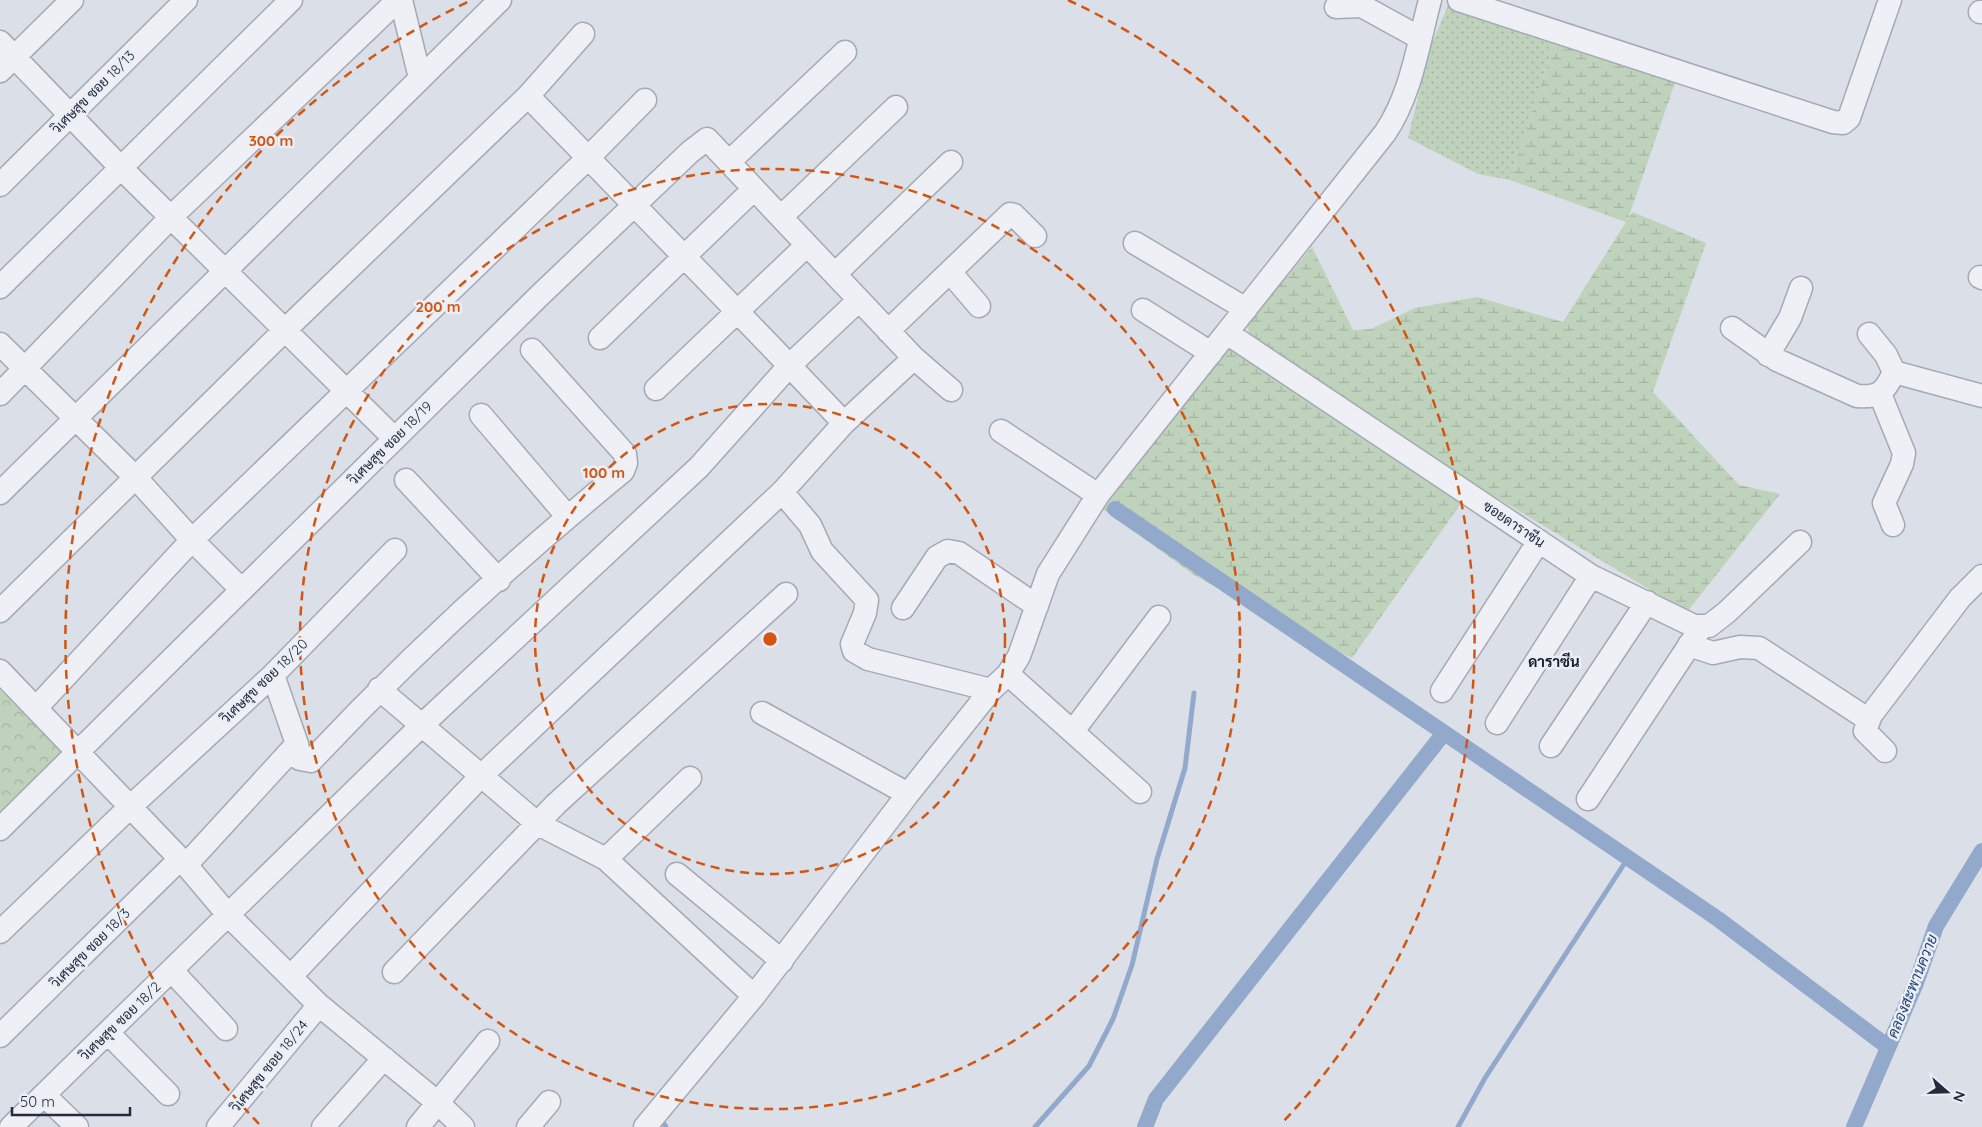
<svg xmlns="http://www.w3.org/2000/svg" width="1982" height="1127" viewBox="0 0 1982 1127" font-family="Quicksand,Sarabun,sans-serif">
	<defs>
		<pattern id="grass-dots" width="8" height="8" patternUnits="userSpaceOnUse" patternTransform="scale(1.25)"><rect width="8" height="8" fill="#bfd2bb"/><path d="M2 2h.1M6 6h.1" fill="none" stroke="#a4b4a2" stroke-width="1.8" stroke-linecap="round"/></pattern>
		<pattern id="forest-crowns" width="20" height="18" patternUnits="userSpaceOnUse" patternTransform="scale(1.25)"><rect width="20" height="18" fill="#bfd2bb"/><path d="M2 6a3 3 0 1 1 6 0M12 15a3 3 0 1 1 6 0" fill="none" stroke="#a4b4a2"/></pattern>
		<pattern id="wetland-marsh" width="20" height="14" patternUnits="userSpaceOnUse" patternTransform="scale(1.25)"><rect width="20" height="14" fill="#bfd2bb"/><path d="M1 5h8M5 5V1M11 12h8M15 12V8" fill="none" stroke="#a4b4a2"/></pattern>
	</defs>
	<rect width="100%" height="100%" fill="#dbdfe7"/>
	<path fill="url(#grass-dots)" d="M1449,3L1556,37L1510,180L1478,174L1408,138L1430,48Z"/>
	<path fill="url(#forest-crowns)" d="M0,672L78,753L0,829Z"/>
	<path fill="url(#wetland-marsh)" d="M1556,37L1677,77L1628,219L1633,212L1706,243L1653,392L1739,485L1780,494L1687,612L1474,484L1252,343L1247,324L1312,247L1353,330L1371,329L1415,308L1477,297L1563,322L1626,222L1510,180Z
		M1229,346L1464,499L1352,658L1297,632L1194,575L1103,509Z"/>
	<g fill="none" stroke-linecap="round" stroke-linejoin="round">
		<path stroke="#92a9cb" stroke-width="5" d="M664,1124L666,1127
			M1035,1127L1089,1066L1113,1019L1132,965L1157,859L1185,768L1194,693
			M1458,1127L1485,1078L1628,858"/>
		<path stroke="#92a9cb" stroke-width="16" d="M1115,509L1718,919L1888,1047
			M1145,1127L1156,1099L1444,733
			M1854,1127L1916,983L1936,926L1982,851"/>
		<defs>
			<path id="minor" d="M401,0L420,78
				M1459,0L1833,122L1843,123L1849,118L1890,0
				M1336,7L1362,6L1420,38
				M1980,12H1982
				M0,42L121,168L394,438
				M0,71L72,0
				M528,96C634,205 740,313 844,423
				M730,161L845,52
				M0,185L186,0
				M781,217L896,107
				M1135,243L1246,309
				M950,272L979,306
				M835,274L951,162
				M1980,277L1982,278
				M0,287L291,0
				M1143,310L1211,353
				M1732,328L1777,360L1857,396C1879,398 1885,392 1894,372L1982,396
				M888,331L1010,214L1014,215L1035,236
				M1227,333L1591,576L1694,626H1709L1727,612L1800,542
				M1869,334L1886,355L1894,372
				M600,338L754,189
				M0,344L135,477L192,540L241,589
				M1768,355L1790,318L1801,288
				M914,358L951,390
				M656,389L806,246
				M0,394L172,216L398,0
				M1880,394L1904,453L1902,464L1884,503L1893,525
				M481,415L567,516
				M1001,431L1098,495
				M406,480L499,580
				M782,492L810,525L822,551L867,600L865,613L852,644L854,651L868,659L991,690
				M0,493L500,0
				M903,608L937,557L948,551L959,553L1037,606
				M0,611L286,329L528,96L583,34
				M1689,645L1713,653L1740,647L1759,648L1869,720
				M0,671L186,865L229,916L319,1005L438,1103L463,1127
				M1008,674L1140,792
				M273,675L297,744L300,759L311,761C408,658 513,561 623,471L626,463L625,454L532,350
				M379,689L538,824L606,859L754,996
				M1442,691L1539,541
				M36,708L192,540L588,158L645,100
				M762,713L908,794
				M1497,723L1591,576
				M1073,731L1159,617
				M1551,746L1647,602
				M1885,751L1865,731L1871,715L1960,598L1982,576
				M1588,799L1702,626
				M0,829L538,297L690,152L707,139L914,358L844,423L782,492L480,777L291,976
				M606,859L690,778
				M186,865L297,744
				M677,874L782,961
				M0,932L130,807L273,675L395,550
				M172,971L226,1029
				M394,972L556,804L786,594
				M108,1033L168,1094
				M0,1036L180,859
				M44,1095L77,1127
				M11,1127L422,725L699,467L790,365L859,300
				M218,1127L319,1005
				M323,1127L384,1058
				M418,1127L488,1041
				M528,1127L549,1102
				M645,1127L754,996L908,794L991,690L1008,674L1019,656L1048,574L1098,495L1385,133C1411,95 1418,45 1430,0"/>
		</defs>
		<use href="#minor" stroke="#a4a9b4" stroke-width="25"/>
		<use href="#minor" stroke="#eef0f5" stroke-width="22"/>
	</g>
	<g fill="none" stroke="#d45411" stroke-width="2.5" stroke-dasharray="9 6">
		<circle cx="770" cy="639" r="235"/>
		<circle cx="770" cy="639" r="470"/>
		<path d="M259 1124A705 705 0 0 1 472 0M1068 0A705 705 0 0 1 1281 1124"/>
	</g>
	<g text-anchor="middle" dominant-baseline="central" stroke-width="5" stroke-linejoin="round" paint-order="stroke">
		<g font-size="14" fill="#242b3e" stroke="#eaeef5">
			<text transform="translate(93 92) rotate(-45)">วิเศษสุข ซอย 18/13</text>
			<text transform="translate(390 443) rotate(-45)">วิเศษสุข ซอย 18/19</text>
			<text transform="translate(1514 524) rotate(34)">ซอยดาราซีน</text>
			<text transform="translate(264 681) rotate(-44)">วิเศษสุข ซอย 18/20</text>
			<text transform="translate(90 948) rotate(-45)">วิเศษสุข ซอย 18/3</text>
			<text transform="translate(120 1021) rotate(-44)">วิเศษสุข ซอย 18/2</text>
			<text transform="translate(269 1066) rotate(-51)">วิเศษสุข ซอย 18/24</text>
		</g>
		<g font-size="15" font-weight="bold" fill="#161d2e" stroke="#eaeef5">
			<text x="1554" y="661">ดาราซีน</text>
		</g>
		<g font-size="15" font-style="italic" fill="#2b4675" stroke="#eaeef5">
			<text transform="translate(1912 986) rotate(-68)">คลองสะพานควาย</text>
		</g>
	</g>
	<circle cx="770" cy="639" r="8" fill="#d45411" stroke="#eaeef5" stroke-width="2.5"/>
	<g font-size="15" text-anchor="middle" font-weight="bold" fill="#d45411" stroke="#eaeef5" stroke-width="5" stroke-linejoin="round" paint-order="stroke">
		<text x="271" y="146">300 m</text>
		<text x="438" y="312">200 m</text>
		<text x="604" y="478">100 m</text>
	</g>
	<g transform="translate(1947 1092) rotate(110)" stroke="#eaeef5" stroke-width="4" paint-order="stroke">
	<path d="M0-4L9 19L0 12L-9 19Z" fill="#242b3e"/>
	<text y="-8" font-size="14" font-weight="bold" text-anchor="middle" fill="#242b3e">N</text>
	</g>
	<path d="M12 1107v8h118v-8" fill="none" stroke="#242b3e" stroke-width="2.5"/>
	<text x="20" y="1107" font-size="15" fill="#242b3e" stroke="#eaeef5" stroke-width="4" paint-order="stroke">50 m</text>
</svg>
